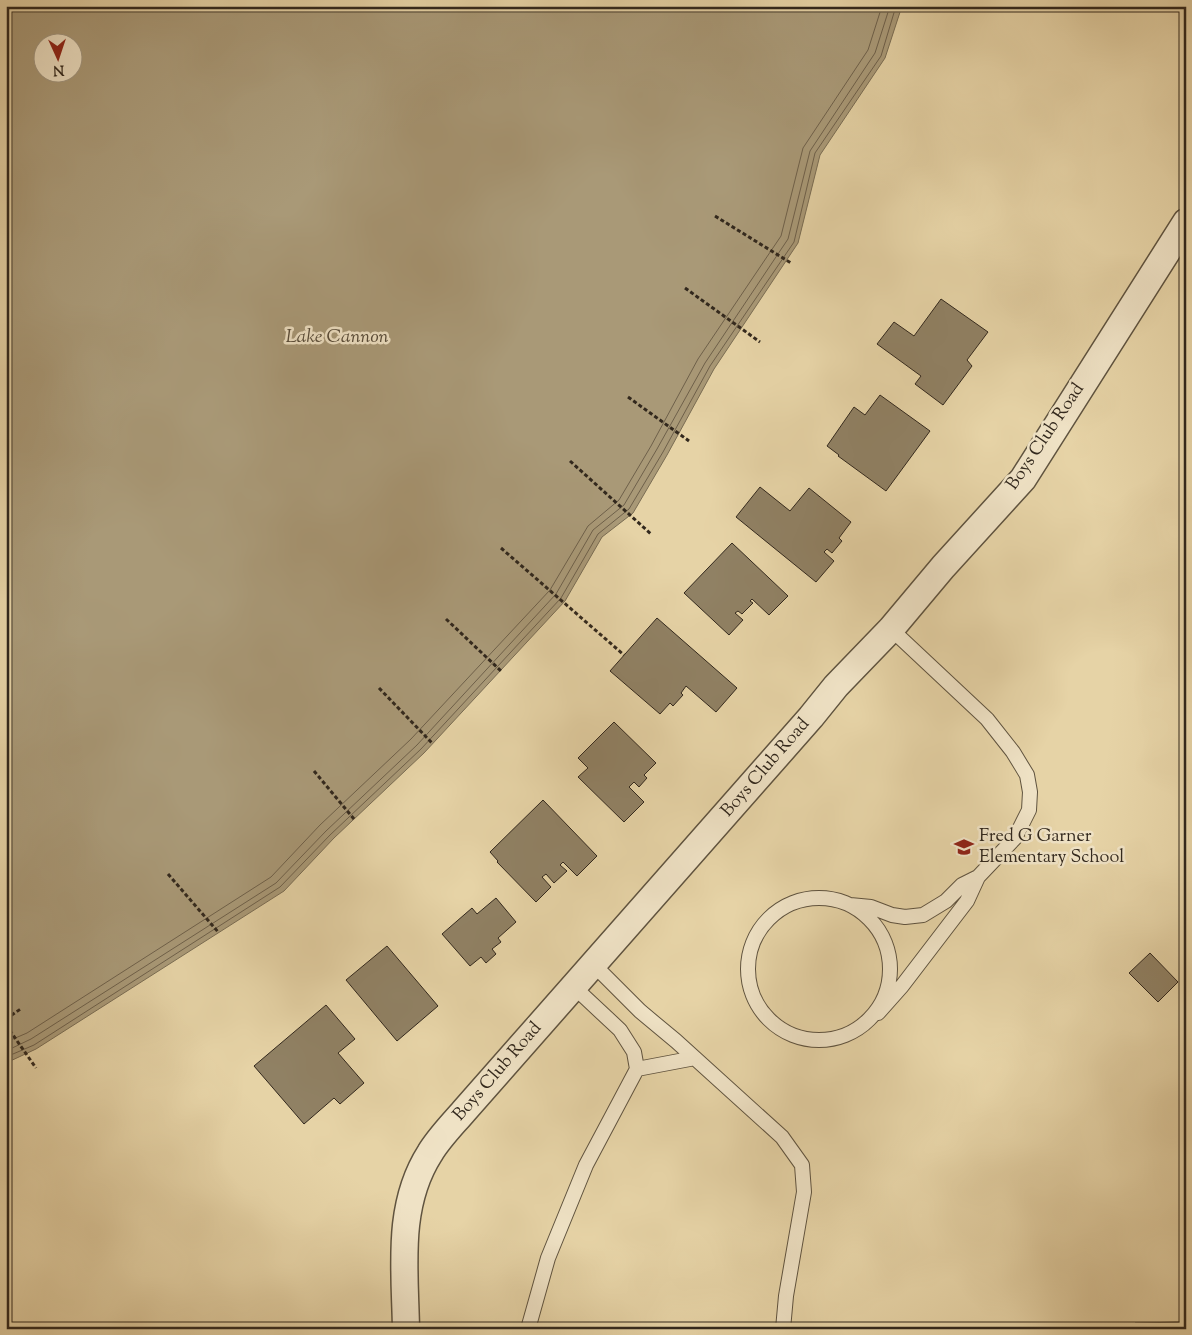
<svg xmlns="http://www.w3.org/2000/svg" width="1192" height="1335" viewBox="0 0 1192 1335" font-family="'Sorts Mill Goudy',serif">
	<rect width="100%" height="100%" fill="#e6d3a6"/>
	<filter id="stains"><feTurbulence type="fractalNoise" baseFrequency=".004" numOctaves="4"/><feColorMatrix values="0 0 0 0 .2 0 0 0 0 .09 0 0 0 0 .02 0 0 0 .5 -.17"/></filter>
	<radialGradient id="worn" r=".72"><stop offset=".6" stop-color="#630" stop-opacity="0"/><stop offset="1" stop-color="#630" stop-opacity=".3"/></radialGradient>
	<path fill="#a99977" stroke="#796c53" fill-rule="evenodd" d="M6,6H902L885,58L820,155L798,243L714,369L667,455L633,513L602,537L565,601L424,753L334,838L284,891L36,1049L6,1063ZM42,42H72V72H42Z"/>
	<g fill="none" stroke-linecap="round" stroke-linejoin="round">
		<path stroke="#6e604a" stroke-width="1" d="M6,1042L27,1033L271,877L320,825L411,739L550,590L588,526L619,500L651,446L698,359L781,236L803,148L868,50L882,6
			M6,1051L31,1039L276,883L326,831L417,745L556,594L593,530L624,505L657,449L705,363L788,239L810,151L875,53L890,6
			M6,1057L34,1045L280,887L330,835L421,749L561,598L598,534L629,509L663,452L710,366L794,242L815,153L881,56L896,6"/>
	</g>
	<path fill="#908164" stroke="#32281d" d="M941,299L988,332L967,360L972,366L943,405L915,384L921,376L877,344L894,322L914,336Z
		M880,395L930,431L886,491L838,456L839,455L827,446L854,407L865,415Z
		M760,487L790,511L809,488L851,522L839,538L842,541L832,553L827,549L824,552L834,561L816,582L736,517Z
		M732,543L788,596L769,615L752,599L750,601L753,603L742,614L738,611L735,613L743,620L729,635L684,593Z
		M657,618L737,688L716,712L686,686L681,693L683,695L673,706L670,703L660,714L610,671Z
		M614,722L656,763L644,775L647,778L639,787L634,782L629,787L644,802L624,822L578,777L588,768L578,758Z
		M543,800L597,856L577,876L563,862L560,865L567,871L554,883L546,874L542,877L551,887L536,902L497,862L498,861L490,852Z
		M496,898L516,922L498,938L501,942L492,949L496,954L486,963L481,957L470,966L442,934L472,908L477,914Z
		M387,946L438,1006L397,1041L346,980Z
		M1150,953L1178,982L1158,1002L1129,973Z
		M326,1005L355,1039L338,1053L364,1083L340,1104L334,1098L304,1124L254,1066Z
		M1186,1322V1329H1135V1323Z"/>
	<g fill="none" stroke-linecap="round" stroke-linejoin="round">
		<defs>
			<path id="service" d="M748 969a71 71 0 1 1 142 0a71 71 0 1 1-142 0Z
				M850,905L871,907L892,915L905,917L923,915L946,901L962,885L978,877
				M593,964L640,1011L676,1041L782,1137L802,1165L804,1192L786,1296L783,1329
				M878,1013L902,986L967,901L978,877L1015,838L1029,810L1030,792L1027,775L1013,752L987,719L891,629
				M637,1069L695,1058
				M528,1329L548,1258L586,1165L637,1069L634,1052L620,1030L573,986"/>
			<path id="minor" d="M406,1329C405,1269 396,1206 430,1153C439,1138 452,1125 464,1111L811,717L836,686L891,629L943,567L1023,479L1186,222"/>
		</defs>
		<use href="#service" stroke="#5f533f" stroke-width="16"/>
		<use href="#minor" stroke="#5f533f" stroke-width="29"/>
		<path stroke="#32281d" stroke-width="3" stroke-dasharray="4 2.5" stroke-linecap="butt" d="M715,216L791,263
			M685,288L760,342
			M628,397L689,441
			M570,461L651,534
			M501,548L624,655
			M446,619L501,671
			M379,688L433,744
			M314,771L354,819
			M168,874L219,933
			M6,1019L22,1008
			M6,1025L36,1068"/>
		<use href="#service" stroke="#efe2c5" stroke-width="14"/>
		<use href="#minor" stroke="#efe2c5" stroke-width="26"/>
	</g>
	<defs>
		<symbol id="school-bare" viewBox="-9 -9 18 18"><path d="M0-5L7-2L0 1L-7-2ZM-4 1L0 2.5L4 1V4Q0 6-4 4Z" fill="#8f2418" stroke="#efe2c5" stroke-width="2.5" paint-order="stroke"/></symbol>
	</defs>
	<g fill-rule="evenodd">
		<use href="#school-bare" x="950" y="833" width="28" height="28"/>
	</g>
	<g text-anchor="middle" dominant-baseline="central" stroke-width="5" stroke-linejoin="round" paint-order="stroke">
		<g font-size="18" fill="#32281d" stroke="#efe2c5">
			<text transform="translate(1046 437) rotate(-56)">Boys Club Road</text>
			<text transform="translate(766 768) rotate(-49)">Boys Club Road</text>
			<text transform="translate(498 1072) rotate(-49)">Boys Club Road</text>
		</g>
		<g font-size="18" fill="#32281d" stroke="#efe2c5" text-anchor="start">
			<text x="979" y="837">Fred G Garner<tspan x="979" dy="21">Elementary School</tspan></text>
		</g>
		<g font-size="19" font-style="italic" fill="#564a38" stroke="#efe2c5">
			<text x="337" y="337">Lake Cannon</text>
		</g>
	</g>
	<rect width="1192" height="1335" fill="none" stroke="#e6d3a6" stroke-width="25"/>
	<rect x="8" y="8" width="1177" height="1320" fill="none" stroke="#32281d" stroke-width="2.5"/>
	<rect x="12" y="12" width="1167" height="1310" fill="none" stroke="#32281d"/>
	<g transform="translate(58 58) rotate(177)"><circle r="24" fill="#efe2c5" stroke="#a39882"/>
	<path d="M0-4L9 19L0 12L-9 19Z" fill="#8f2418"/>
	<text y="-8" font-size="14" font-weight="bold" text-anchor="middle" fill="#32281d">N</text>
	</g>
	<rect width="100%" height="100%" filter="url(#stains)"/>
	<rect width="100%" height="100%" fill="url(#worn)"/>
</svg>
